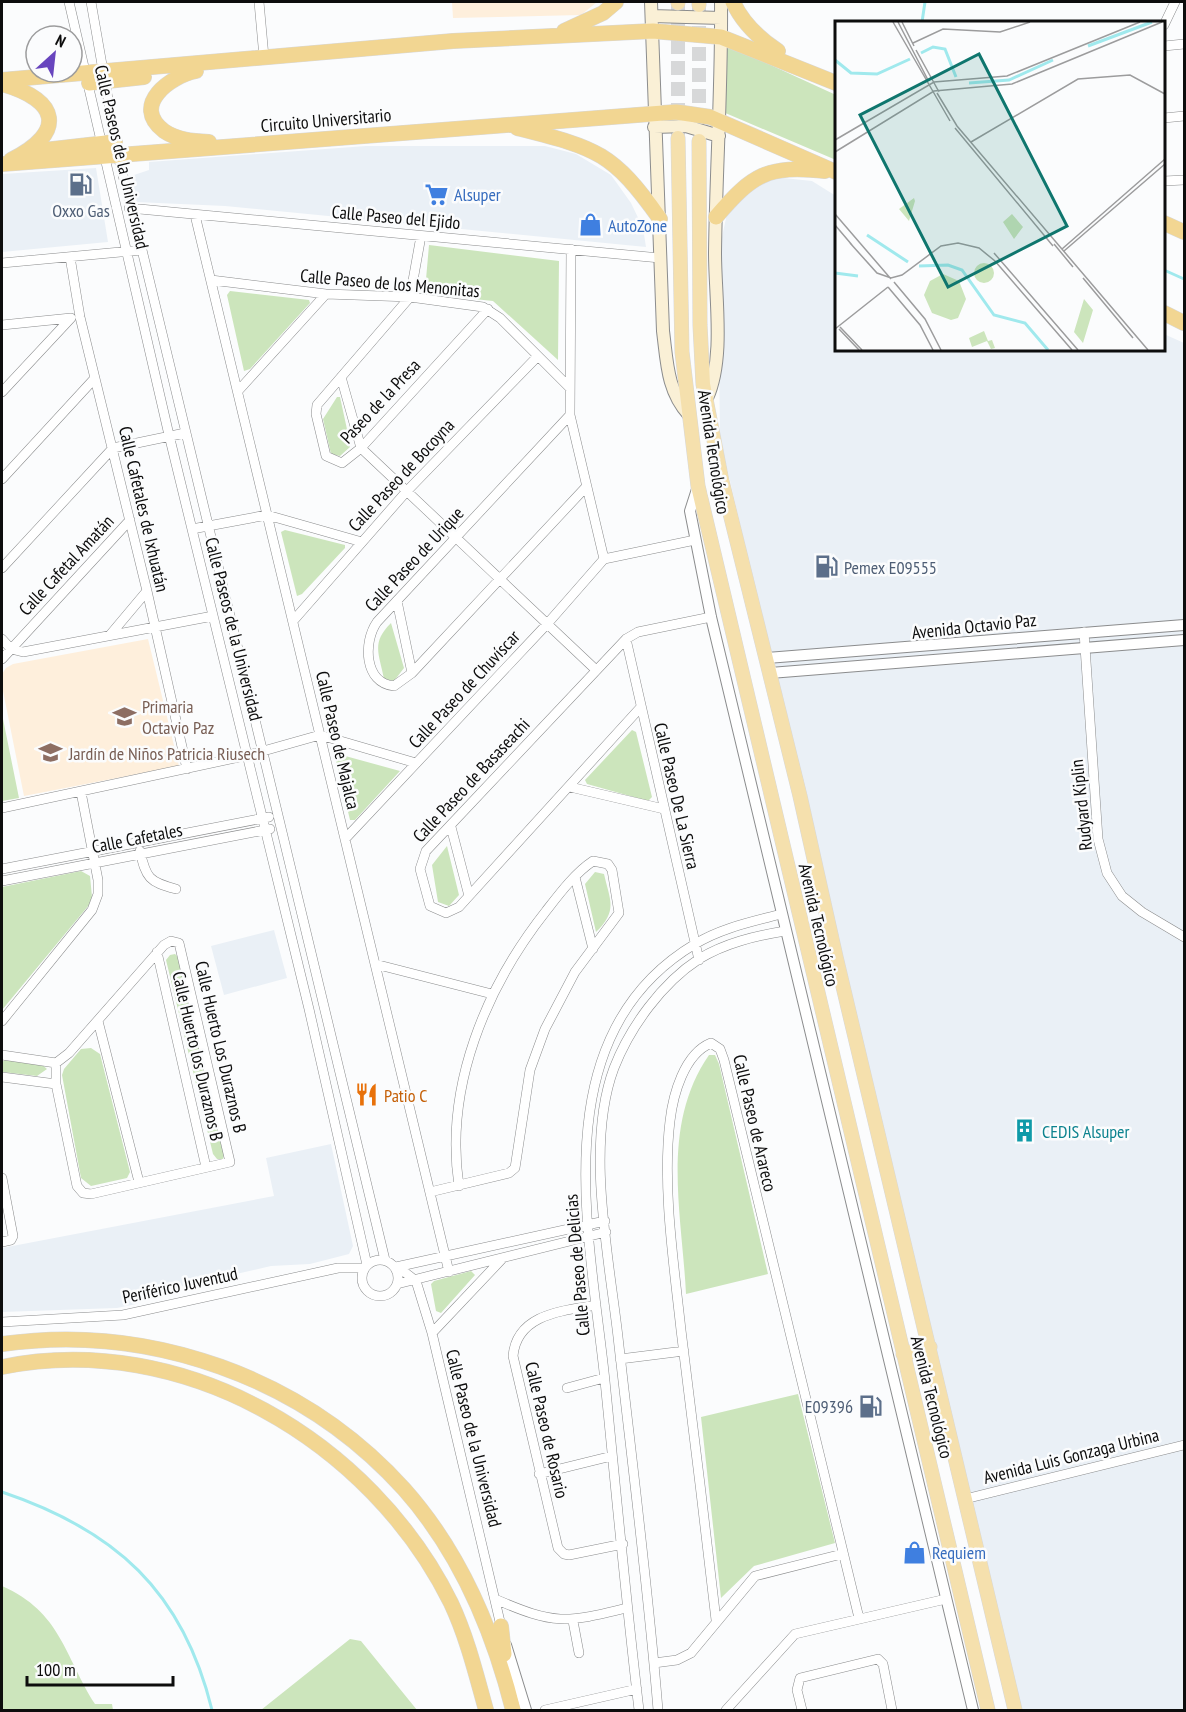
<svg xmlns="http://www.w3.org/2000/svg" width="1186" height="1712" viewBox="0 0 1186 1712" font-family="'PT Sans Narrow',sans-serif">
	<rect width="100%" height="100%" fill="#fbfcfd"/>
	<path fill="#eaf0f6" d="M366,146H545L576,154L611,175L631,203L643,228L646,247L225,206L136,202L131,176L149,170V162Z
		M96,168L108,242L2,252V174Z
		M765,176L812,181L836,196V350H1164V334L1184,343V1710H1018L720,438L718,256L729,204Z
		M274,930L287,978L224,995L211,946Z
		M331,1144L353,1246L349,1254L310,1264L271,1266L158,1292L136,1304L117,1308L2,1312V1248L274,1196L266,1158Z"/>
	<path fill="#feefdc" d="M452,2H597L581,15L453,18Z
		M148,639L179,766L24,796L2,686V674L6,668L13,664Z"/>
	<path fill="#cce5bc" d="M725,44L836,95V160L723,112Z
		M429,245L559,261L558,360L493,301L427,294L425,291Z
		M230,291L309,300L310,303L250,369L244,371L227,295Z
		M337,397H340L350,443V447L340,456L331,454L323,419Z
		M285,530L345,545V548L302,594L297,596L281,532Z
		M391,623L404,668L394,681L384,679C379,653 371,643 391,623Z
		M2,714L19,798L2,801Z
		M632,730L636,732L652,797L648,801L587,784L585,780Z
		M338,754L400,771L355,820H350L335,757Z
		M447,846L459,895L449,906L438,902L432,865Z
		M81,871L90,876L92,897L89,905L2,1010V887Z
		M595,872L604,874C610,901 618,910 596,932L585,884Z
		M175,954L179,958L225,1151L223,1159H217L213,1154L166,960L170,955Z
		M91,1048L100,1054L130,1172L127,1178L91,1186L81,1178L62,1075L64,1069L81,1049Z
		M709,1055H715L719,1064L768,1274L686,1294C682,1213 660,1126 709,1055Z
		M5,1060L40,1063L47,1069L37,1076L3,1072L2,1062Z
		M471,1271L475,1275L441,1313L436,1311L431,1284L434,1281Z
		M798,1394L835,1543L754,1566L721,1598L701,1417Z
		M2,1586C61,1612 64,1655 95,1704H112L113,1710H2Z
		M350,1639L361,1641L417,1710H261Z"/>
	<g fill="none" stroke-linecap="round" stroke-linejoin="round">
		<path stroke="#a0e9ed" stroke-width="3" d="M922,22L925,2
			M1164,270L1184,279
			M2,1492C115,1530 183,1591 212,1710"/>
		<path stroke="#d7d8d9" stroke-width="14" stroke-dasharray="14 7" stroke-linecap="butt" d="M699,5V126
			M678,138V5"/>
		<defs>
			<path id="minor" d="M69,2L169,435L309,1009L367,1265
				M91,2L118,156L142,250L385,1260
				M259,2L264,57
				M1164,25L1175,2
				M1164,46L1184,44
				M1164,118L1184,116
				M1164,181L1184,180
				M129,208L660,258
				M195,215L449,1272
				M421,236L410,297L317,405L316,414L326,456L342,463L361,448L488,309
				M571,249L570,415L604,559
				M70,257L80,317L147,591L187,769
				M2,263L142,250
				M211,280L326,294L410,297L483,307L500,318L570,388
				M2,325L71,318
				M341,377L361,448L595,669
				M238,391L326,294
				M2,392L71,318
				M570,415L377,622C363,642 364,683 394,686L412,673L585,488
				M2,479L95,378
				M192,529L267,515L362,542
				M604,559L695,540
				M2,568L113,448L185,433
				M397,601L412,673
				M293,621L406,492L538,356
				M1084,632L1098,839L1107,873L1122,896L1142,912L1184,937
				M110,635L147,591
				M2,639L11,649L23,652L213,616
				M626,639L699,960
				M2,659L130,520
				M640,708L459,907L446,913L430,906L420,869L426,851L626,639L638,632L711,617
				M570,787L664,809
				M2,808L249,755L320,735L416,763
				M451,827L469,896
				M345,839L548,623L604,559
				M140,851C146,878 149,882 176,889
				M2,869L269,817
				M575,877L593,949
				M2,881L270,829
				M157,952L206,1167
				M375,964L492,994
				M2,1021L92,910L98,894V880L81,792
				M98,1021L139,1182
				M2,1055L56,1063L69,1053L164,945L171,941L179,943L230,1162L91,1194L83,1193L77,1186L56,1084V1063
				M2,1077L56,1084
				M2,1178L13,1236L11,1240L2,1242
				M430,1192L509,1173L515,1168L530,1070L545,1029L575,972L619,913L612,870L608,864L593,861C575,873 560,893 546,911C486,987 444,1087 459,1186
				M362 1278a18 18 0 1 1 36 0a18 18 0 1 1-36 0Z
				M396,1267L605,1221
				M398,1267L416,1281L432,1333L501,1626
				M397,1284L606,1232
				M596,1305C562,1311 517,1314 513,1356L558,1548L564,1554L569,1555L623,1544
				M2,1322L123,1315L338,1268H365
				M432,1333L502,1259
				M620,1359L684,1351
				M567,1388L604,1378
				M539,1474L612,1456
				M965,1499L1184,1445
				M495,1599C555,1625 565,1623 627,1608
				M716,1620C705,1523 693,1427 681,1330C674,1265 662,1186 670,1121C673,1095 684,1054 711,1043L720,1049L724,1060L859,1618
				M573,1621L579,1653
				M654,1663L677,1660L691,1653L755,1576L842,1554
				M545,1710L637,1689
				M639,1710C626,1601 616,1491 605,1381C590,1235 541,1036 695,944C721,928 751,922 781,914
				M658,1710C648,1586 632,1462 618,1337C609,1257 585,1145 614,1068C630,1027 662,983 699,959C725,943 755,936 785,931
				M726,1710L795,1634L946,1599
				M802,1710L797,1690L800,1678L878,1659L883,1664L892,1710"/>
			<path id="tertiary" d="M698,486L690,511L711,617L973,1710
				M767,658L1184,625
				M770,673L1184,640
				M506,1645L526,1710"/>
			<path id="secondary" d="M651,2L663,331C667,362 667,391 689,415
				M652,16L721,18
				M654,127L686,126L719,136
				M707,398C725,358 715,297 715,253C716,169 722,85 721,2"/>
			<path id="primary" d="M678,3V2
				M699,5V2
				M678,138L682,352L698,486L988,1710
				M699,141L700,325L703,384L722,481L800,796L836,957L1015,1710
				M903,1354L930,1347"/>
			<path id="trunk" d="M733,2C742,22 760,39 778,51
				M564,31L603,13L616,2
				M196,71C171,76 130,105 164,131C177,140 193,141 209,142
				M2,80L453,41L653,31L721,37L836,83
				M89,83L144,77
				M2,84C59,100 67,132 11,160
				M517,128C596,148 612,151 660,219
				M27,152L115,142
				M2,164L676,112L710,117L836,172
				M716,217C753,174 767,165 825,171
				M1164,223L1184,232
				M1164,313L1184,323
				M2,1344C149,1323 303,1377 404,1489C460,1552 493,1630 513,1710
				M2,1367C183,1330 371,1441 451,1603C467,1637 476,1674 486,1710
				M501,1626L504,1654"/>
		</defs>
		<use href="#minor" stroke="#8b8c8d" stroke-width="10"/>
		<use href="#tertiary" stroke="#8b8c8d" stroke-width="12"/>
		<use href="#secondary" stroke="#8b8c8d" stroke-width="14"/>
		<use href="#primary" stroke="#d8d8d8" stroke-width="15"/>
		<use href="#trunk" stroke="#d8d8d8" stroke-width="16"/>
		<use href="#minor" stroke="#fff" stroke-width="9"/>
		<use href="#tertiary" stroke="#fff" stroke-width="10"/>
		<use href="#secondary" stroke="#faf0d6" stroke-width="12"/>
		<use href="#primary" stroke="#f5e0ad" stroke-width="14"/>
		<use href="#trunk" stroke="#f2d692" stroke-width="15"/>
	</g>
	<defs>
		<symbol id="fuel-bare" viewBox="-9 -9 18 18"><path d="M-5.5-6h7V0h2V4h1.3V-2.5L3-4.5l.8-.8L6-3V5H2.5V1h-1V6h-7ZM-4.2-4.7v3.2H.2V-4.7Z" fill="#5c6f8a" stroke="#fbfcfd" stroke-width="2.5" paint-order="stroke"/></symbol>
		<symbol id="supermarket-bare" viewBox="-9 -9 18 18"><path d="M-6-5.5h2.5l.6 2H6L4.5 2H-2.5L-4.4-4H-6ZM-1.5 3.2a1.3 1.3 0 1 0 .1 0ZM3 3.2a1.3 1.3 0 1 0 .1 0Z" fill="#3f7fe0" stroke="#fbfcfd" stroke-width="2.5" paint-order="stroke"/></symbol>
		<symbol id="shop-bare" viewBox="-9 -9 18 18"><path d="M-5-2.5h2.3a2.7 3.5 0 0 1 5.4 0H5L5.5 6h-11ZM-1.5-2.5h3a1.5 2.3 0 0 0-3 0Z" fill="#3f7fe0" stroke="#fbfcfd" stroke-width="2.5" paint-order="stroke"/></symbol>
		<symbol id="school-bare" viewBox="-9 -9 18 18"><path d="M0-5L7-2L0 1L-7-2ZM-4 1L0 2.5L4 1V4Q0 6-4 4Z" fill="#8d6e63" stroke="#fbfcfd" stroke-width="2.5" paint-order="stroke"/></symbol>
		<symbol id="restaurant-bare" viewBox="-9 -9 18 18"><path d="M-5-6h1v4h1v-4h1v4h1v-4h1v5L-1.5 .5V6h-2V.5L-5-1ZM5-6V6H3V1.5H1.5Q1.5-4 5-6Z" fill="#e8710a" stroke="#fbfcfd" stroke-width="2.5" paint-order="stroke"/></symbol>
		<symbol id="building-bare" viewBox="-9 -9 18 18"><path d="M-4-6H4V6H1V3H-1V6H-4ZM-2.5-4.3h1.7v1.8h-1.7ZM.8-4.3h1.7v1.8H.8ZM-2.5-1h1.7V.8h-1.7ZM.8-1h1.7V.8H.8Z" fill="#0f9aa8" stroke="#fbfcfd" stroke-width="2.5" paint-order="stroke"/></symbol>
	</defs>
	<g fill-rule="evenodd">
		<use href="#fuel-bare" x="64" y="168" width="33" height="33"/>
		<use href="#supermarket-bare" x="420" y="178" width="33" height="33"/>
		<use href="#shop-bare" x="574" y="208" width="33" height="33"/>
		<use href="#fuel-bare" x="810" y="550" width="33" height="33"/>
		<use href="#school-bare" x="108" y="700" width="33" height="33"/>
		<use href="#school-bare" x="34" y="736" width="33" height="33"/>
		<use href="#restaurant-bare" x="350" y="1078" width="33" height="33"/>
		<use href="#building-bare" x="1008" y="1114" width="33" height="33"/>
		<use href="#fuel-bare" x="854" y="1390" width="33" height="33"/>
		<use href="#shop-bare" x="898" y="1536" width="33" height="33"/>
	</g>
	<g text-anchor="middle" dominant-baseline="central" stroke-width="5" stroke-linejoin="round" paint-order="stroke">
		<g font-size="18" fill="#0d0d0d" stroke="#fbfcfd">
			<text transform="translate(326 120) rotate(-5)">Circuito Universitario</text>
			<text transform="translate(122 157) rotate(77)">Calle Paseos de la Universidad</text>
			<text transform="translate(396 217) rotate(5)">Calle Paseo del Ejido</text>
			<text transform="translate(390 283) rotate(5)">Calle Paseo de los Menonitas</text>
			<text transform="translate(380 401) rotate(-47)">Paseo de la Presa</text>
			<text transform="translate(714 452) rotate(81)">Avenida Tecnológico</text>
			<text transform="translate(401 475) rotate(-47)">Calle Paseo de Bocoyna</text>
			<text transform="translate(144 509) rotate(77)">Calle Cafetales de Ixhuatán</text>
			<text transform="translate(414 559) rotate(-47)">Calle Paseo de Urique</text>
			<text transform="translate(66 565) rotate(-47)">Calle Cafetal Amatán</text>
			<text transform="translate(974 626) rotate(-6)">Avenida Octavio Paz</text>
			<text transform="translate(234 629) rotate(76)">Calle Paseos de la Universidad</text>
			<text transform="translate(464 689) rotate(-47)">Calle Paseo de Chuvíscar</text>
			<text transform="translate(338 740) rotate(77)">Calle Paseo de Majalca</text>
			<text transform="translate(471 780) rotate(-47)">Calle Paseo de Basaseachi</text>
			<text transform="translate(677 796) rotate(77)">Calle Paseo De La Sierra</text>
			<text transform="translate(1081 805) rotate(-96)">Rudyard Kiplin</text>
			<text transform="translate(137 838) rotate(-11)">Calle Cafetales</text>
			<text transform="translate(819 925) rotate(77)">Avenida Tecnológico</text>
			<text transform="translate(221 1047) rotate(77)">Calle Huerto Los Duraznos B</text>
			<text transform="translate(198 1056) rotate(77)">Calle Huerto los Duraznos B</text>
			<text transform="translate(755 1123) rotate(77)">Calle Paseo de Arareco</text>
			<text transform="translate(577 1265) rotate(-95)">Calle Paseo de Delicias</text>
			<text transform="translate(180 1285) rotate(-12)">Periférico Juventud</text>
			<text transform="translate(932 1397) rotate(76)">Avenida Tecnológico</text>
			<text transform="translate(547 1430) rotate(77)">Calle Paseo de Rosario</text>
			<text transform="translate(474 1438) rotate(76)">Calle Paseo de la Universidad</text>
			<text transform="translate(1071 1456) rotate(-14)">Avenida Luis Gonzaga Urbina</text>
		</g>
		<g font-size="18" fill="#366cbe" stroke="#fbfcfd" text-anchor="start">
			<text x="454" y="194">Alsuper</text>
			<text x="608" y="225">AutoZone</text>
			<text x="932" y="1552">Requiem</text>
		</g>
		<g font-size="18" fill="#4e5e75" stroke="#fbfcfd">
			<text x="81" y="210">Oxxo Gas</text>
			<text x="844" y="567" text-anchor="start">Pemex E09555</text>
			<text x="853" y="1406" text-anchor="end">E09396</text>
		</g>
		<g font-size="18" fill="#785e54" stroke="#fbfcfd" text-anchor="start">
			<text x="142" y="706">Primaria<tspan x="142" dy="21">Octavio Paz</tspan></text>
			<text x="69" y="753">Jardín de Niños Patricia Riusech</text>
		</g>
		<g font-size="18" fill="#c56008" stroke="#fbfcfd" text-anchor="start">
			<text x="384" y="1095">Patio C</text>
		</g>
		<g font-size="18" fill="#0d838f" stroke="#fbfcfd" text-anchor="start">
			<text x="1042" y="1131">CEDIS Alsuper</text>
		</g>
	</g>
	<g transform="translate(835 21)">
		<rect width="330" height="330" fill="#fbfcfd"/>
		<path d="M79,177L80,180L74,200L64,188ZM177,193L188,206L179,218L168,201ZM139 252a10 10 0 1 1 20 0a10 10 0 1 1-20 0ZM108,253L124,260L131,278L123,297L116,299L97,292L89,274L95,260ZM249,278L258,289L248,322L239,311ZM149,310L153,320L157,319L160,327L156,328L152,320L137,326L134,317Z" fill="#cce5bc"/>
		<path fill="none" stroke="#a0e9ed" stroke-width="3" d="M253,25L317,1M86,32L98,26L110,28L121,56M0,39L16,52L42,53L75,38M134,62L174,59L218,39M32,214L73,241M84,245L113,244L127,249L159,294L190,302L213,329M0,252L23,255"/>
		<path fill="none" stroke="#9c9c9d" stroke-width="1.5" d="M58,1L115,100M63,1L93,59M67,1L79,25M78,22L108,8L165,11L195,1M81,29L104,71M102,72L122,105L313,329M120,107L218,225M0,119L99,61L172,55L305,1M136,121L243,58L295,54L330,73M0,131L99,70L177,63L327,1M0,193L56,258M0,204L17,224M15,222L42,252L56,257L67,254L106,225L123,222L144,227L160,240L237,329M219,223L238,246M227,228L330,138M229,230L330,143M159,232L243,329M248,257L298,317M59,261L90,298L106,329M53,266L85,304L98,329M5,306L27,329M0,308L53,266M4,308L24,329"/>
		<path fill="#0f766e" fill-opacity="0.15" stroke="#0f766e" stroke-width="3" d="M144,33L232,205L113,266L25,94Z"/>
		<rect width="330" height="330" fill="none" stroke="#0d0d0d" stroke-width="3"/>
	</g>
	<rect width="1186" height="1712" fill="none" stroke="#0d0d0d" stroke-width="6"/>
	<g transform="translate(54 54) rotate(27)"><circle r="28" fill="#fbfcfd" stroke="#9c9c9d" stroke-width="1.5"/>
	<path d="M0-4.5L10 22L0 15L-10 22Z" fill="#6845be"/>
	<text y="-9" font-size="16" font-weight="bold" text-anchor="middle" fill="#0d0d0d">N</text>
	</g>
	<path d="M27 1676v9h146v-9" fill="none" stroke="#0d0d0d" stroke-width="3"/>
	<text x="36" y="1676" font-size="18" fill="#0d0d0d" stroke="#fbfcfd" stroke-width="4.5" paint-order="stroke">100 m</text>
</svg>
